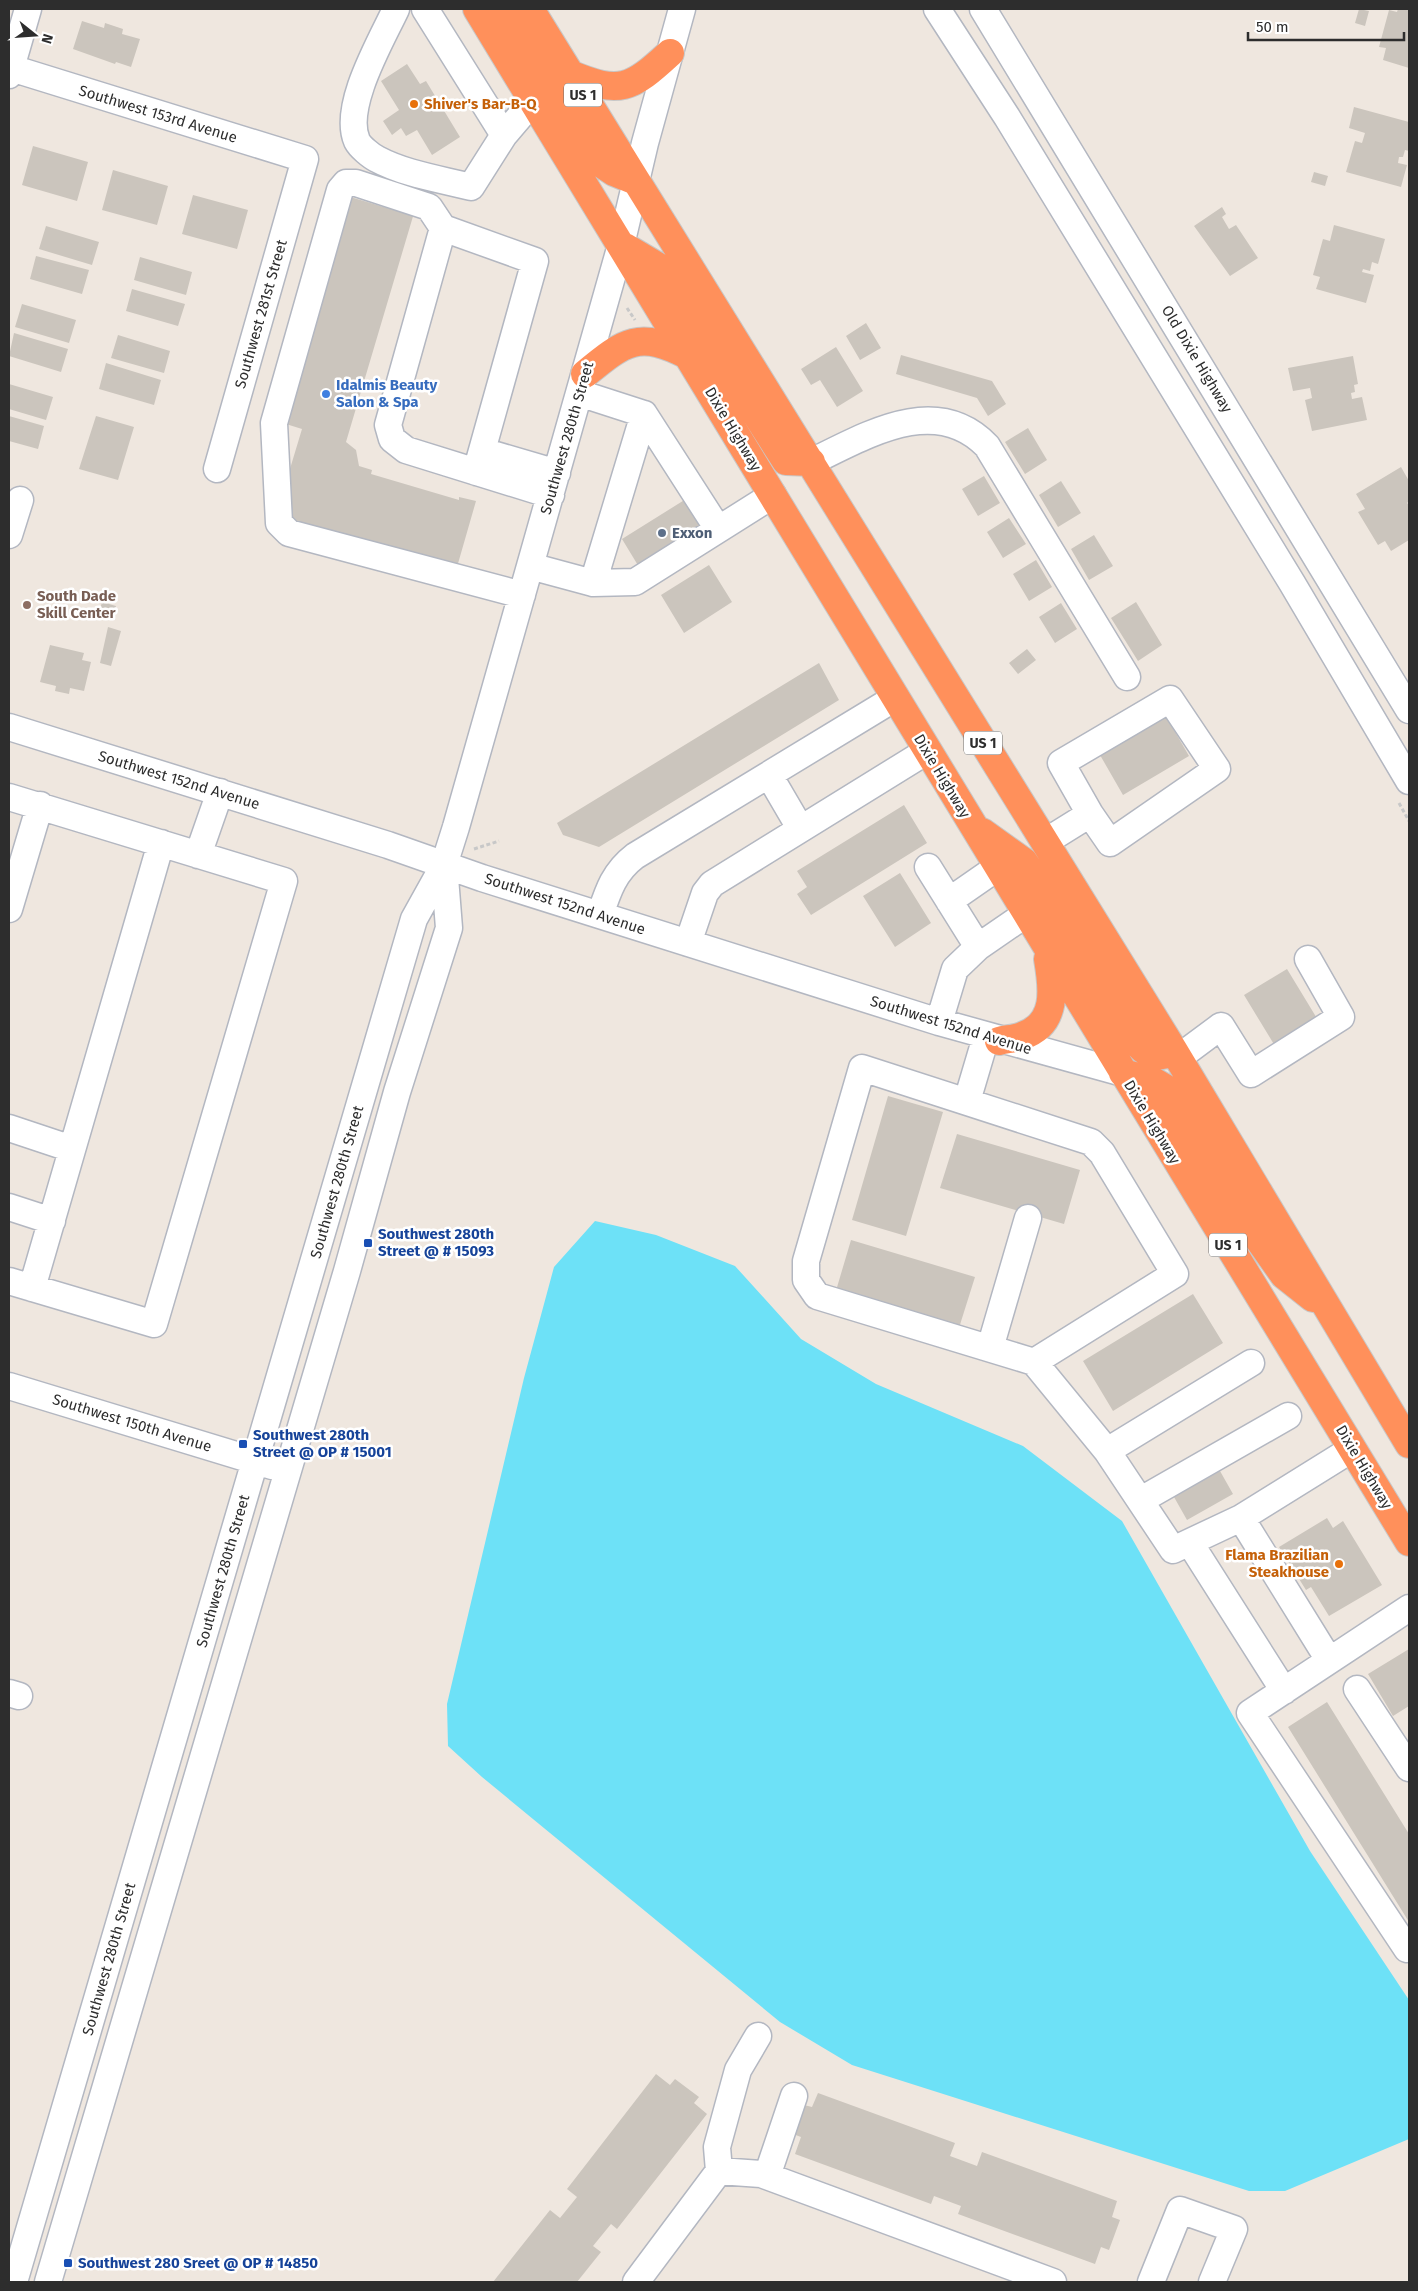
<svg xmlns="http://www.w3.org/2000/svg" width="1418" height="2291" viewBox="0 0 1418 2291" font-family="'Fira Sans',sans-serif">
	<rect width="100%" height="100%" fill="#efe7df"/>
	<path fill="#6de1f7" d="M595,1221L656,1235L735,1266L801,1339L876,1384L1023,1446L1122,1521L1310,1851L1409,2000V2139L1285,2191H1249L852,2065L780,2022L482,1777L448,1746L447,1704L524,1378L554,1267Z"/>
	<path fill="#cbc5bd" d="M1359,9L1369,11L1365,26L1355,23Z
		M1398,9H1409V68L1383,60L1386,48L1379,47L1389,10L1397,12Z
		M82,21L104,28L105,23L123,29L122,34L140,39L131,67L116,62L115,64L73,49Z
		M407,64L420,84L426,81L460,137L432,155L417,130L406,136L401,128L392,135L383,121L399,110L381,81Z
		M1354,107L1409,122V151L1405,150L1403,157H1399L1398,163L1407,165L1401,187L1346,172L1355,141L1362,143L1365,133L1349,128Z
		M33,146L88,162L77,201L22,185Z
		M113,170L168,186L157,225L102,210Z
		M1314,172L1328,176L1325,186L1311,182Z
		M193,195L248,210L237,249L182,234Z
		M347,196L397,211L398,208L414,213L346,442L356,450L359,466L372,470L371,474L459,500V497L476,501L457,567L289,519L280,502L302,429L286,424Z
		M1222,207L1226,214L1222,217L1229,229L1236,225L1258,258L1230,276L1194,226Z
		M1334,225L1385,239L1378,264L1372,262L1370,271L1363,269L1362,272L1374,275L1366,303L1316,289L1320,277L1313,275L1323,239L1330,241Z
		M46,226L99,242L92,265L39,249Z
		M36,256L89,270L82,294L30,279Z
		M140,257L192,272L186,295L134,280Z
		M132,289L185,304L178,326L126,311Z
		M22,304L76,320L69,343L15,327Z
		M866,323L881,348L860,360L846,336Z
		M14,333L68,349L61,372L9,356Z
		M118,335L170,351L164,373L111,358Z
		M836,347L863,391L837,407L820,380L811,385L801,369Z
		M901,355L992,381L1006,404L988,416L977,398L896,374Z
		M1353,356L1358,384L1354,385L1355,392L1351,393L1352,399L1362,397L1367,420L1312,431L1305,400L1312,398L1310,388L1293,391L1288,368Z
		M106,363L161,380L154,405L99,389Z
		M9,384L53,397L46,420L9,409Z
		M9,416L44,426L38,449L9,441Z
		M96,416L134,427L118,480L79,469Z
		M1028,428L1047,460L1025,474L1005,442Z
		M1401,467L1409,481V501L1407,503L1409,505V540L1391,551L1385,541L1378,545L1358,512L1365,509L1356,494Z
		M984,476L1000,503L978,516L962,489Z
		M1061,481L1081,513L1058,527L1039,495Z
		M686,499L703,526L639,567L622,539Z
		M1009,518L1026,544L1003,558L987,532Z
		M1094,535L1113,566L1089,580L1071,549Z
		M1036,560L1052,587L1029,601L1013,574Z
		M709,565L732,602L684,633L661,595Z
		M102,602L116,606L113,617L99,613Z
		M1136,602L1162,645L1138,661L1111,618Z
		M1061,603L1077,629L1055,643L1039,617Z
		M108,627L121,631L111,666L100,663Z
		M50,645L84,653L82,660L91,662L84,691L70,688L69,694L55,691L56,686L40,682Z
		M1027,649L1036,660L1018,674L1009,663Z
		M819,663L839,700L599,847L563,835L557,823Z
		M1166,716L1189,756L1123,795L1100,755Z
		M904,805L927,843L811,915L797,894L807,887L797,871Z
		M900,873L931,923L895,947L863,896Z
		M1287,969L1321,1025L1278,1051L1244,995Z
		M888,1096L943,1112L906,1236L852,1220Z
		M957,1134L1080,1170L1064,1224L940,1188Z
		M851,1240L975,1277L958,1331L835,1294Z
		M1193,1294L1223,1343L1113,1411L1083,1361Z
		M1220,1471L1233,1494L1187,1520L1174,1497Z
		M1327,1518L1333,1528L1343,1521L1382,1585L1329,1616L1311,1587L1306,1590L1279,1547Z
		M1409,1649V1706L1393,1716L1368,1674Z
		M1327,1702L1409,1834V1922L1288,1727Z
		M656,2074L670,2085L675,2079L699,2097L694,2103L707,2114L617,2229L611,2224L593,2246L601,2252L577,2282H493L550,2210L560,2218L577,2197L567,2189Z
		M818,2093L955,2143L950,2156L977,2166L982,2152L1117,2201L1112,2217L1120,2220L1109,2250L1101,2247L1095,2264L958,2214L961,2206L934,2196L931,2204L795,2154L801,2137L793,2134L804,2105L812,2107Z"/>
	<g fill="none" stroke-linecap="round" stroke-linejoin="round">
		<defs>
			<path id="minor" d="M396,9C381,41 342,107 357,141C360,147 371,156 377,159C405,174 440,179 471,187L504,135L533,101
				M425,9L504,135
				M937,9L1007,117L1292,583L1409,781
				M983,9L1409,710
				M11,68L305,159L217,469
				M9,75L28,9
				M443,228L388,425L392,439L406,450L551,495
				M579,393L644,414L718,529
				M482,451L557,473
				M811,462C864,437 935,392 987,446L1127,677
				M476,472L535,261L443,228L429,207L356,183H346L340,190L274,423L279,523L289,533L522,595
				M9,535L20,500
				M530,566L593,583L635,582L773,495
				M593,583L644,414
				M9,727L388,845L482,878L939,1022L1123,1073
				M769,775L800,828
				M9,797L284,881L154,1324L9,1281
				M1045,842L1090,814L1110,843L1217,769L1170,699L1061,763L1090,814
				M198,855L220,792
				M928,867L978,947
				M949,901L998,867
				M9,909L40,805
				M600,915C608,891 614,872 635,856L895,698
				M688,943L705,893L712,884L927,751
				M939,1022L955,969L978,947L1026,914
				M1178,1058L1221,1026L1251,1074L1341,1017L1308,959
				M967,1101L986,1037
				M9,1128L72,1149
				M9,1207L52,1221
				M32,1288L161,843
				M990,1348L1028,1218
				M1034,1362L1175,1274L1102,1153L1091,1142L862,1068L806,1261V1280L817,1296L1034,1362L1107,1451L1173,1550L1241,1518L1352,1449
				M9,1386L272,1466
				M1107,1451L1251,1363
				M1141,1500L1288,1416
				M1241,1518L1329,1660
				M1190,1543L1284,1691
				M1409,1608L1250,1713L1407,1949L1409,1947
				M1357,1689L1409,1768
				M9,1693L19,1696
				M719,2171L717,2147L738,2070L758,2036
				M767,2176L794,2096
				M14,2282L414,919L444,865L456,827L621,245L645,143L682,9
				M48,2282L347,1271L397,1092L449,928L444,865
				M636,2282L719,2171L761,2174L1053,2282
				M1151,2282L1180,2210L1234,2229L1212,2282"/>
			<path id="highway" d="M477,9L1409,1542
				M500,9L581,142L599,162L614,172L636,181
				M530,9L1174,1051L1409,1444
				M570,74C620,95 631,89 670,53
				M625,247L657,266L668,276L786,461L811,462
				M585,374C625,341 639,330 689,356
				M982,832L1024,862L1062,918L1136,1042C1150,1056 1154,1060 1174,1051
				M999,1041C1006,1039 1015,1039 1022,1036C1058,1024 1053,988 1048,959
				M1123,1073L1153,1081L1165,1088L1252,1230L1284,1275L1313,1298"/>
		</defs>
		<use href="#minor" stroke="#b3b7c1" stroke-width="29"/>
		<use href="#highway" stroke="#c8c8c8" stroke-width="30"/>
		<path stroke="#c8c8c8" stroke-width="3" stroke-dasharray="4 2.5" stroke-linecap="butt" d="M627,308L635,320
			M1399,803L1409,821
			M474,849L499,841"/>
		<use href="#minor" stroke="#fff" stroke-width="26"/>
		<use href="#highway" stroke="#ff905b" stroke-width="28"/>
	</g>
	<g fill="#e8710a" stroke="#fff" stroke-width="2">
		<circle cx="414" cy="104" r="5"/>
		<circle cx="1339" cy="1564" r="5"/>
	</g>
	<circle fill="#3f7fe0" stroke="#fff" stroke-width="2" cx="326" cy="394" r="5"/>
	<circle fill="#5c6f8a" stroke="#fff" stroke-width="2" cx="662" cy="533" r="5"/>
	<circle fill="#8d6e63" stroke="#fff" stroke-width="2" cx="27" cy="605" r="5"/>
	<g fill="#1a4fb4" stroke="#fff" stroke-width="2">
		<rect x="363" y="1238" width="10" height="10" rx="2.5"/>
		<rect x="238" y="1439" width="10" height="10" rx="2.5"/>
		<rect x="63" y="2258" width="10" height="10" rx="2.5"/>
	</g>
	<g text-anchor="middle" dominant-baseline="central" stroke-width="5" stroke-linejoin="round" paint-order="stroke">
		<g fill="#fff" stroke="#6c6c6c" stroke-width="1">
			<rect x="564" y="83.5" width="38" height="23" rx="4"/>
			<rect x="964" y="731.5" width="38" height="23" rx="4"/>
			<rect x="1209" y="1233.5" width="38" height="23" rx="4"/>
		</g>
		<g font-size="14" font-weight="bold" fill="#2d2d2d">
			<text x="583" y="95">US 1</text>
			<text x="983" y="743">US 1</text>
			<text x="1228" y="1245">US 1</text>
		</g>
		<g font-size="15" font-weight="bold" fill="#c56008" stroke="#fff" text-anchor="start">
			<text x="424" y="104">Shiver's Bar-B-Q</text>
			<text x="1329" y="1555" text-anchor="end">Flama Brazilian<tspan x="1329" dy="17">Steakhouse</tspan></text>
		</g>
		<g font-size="15" fill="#2d2d2d" stroke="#fff">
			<text transform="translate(158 114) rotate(17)">Southwest 153rd Avenue</text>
			<text transform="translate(261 314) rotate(-74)">Southwest 281st Street</text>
			<text transform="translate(1197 359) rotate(59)">Old Dixie Highway</text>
			<text transform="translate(733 429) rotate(59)">Dixie Highway</text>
			<text transform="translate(567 438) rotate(-74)">Southwest 280th Street</text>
			<text transform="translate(942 776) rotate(59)">Dixie Highway</text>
			<text transform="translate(179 780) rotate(17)">Southwest 152nd Avenue</text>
			<text transform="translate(565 904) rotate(18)">Southwest 152nd Avenue</text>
			<text transform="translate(951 1025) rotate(17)">Southwest 152nd Avenue</text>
			<text transform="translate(1152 1122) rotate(59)">Dixie Highway</text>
			<text transform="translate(337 1182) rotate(-74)">Southwest 280th Street</text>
			<text transform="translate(132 1423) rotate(17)">Southwest 150th Avenue</text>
			<text transform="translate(1364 1467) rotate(59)">Dixie Highway</text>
			<text transform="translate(223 1571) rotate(-74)">Southwest 280th Street</text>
			<text transform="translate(109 1959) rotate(-74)">Southwest 280th Street</text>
		</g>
		<g font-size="15" font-weight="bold" fill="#366cbe" stroke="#fff" text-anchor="start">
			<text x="336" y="385">Idalmis Beauty<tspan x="336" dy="17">Salon &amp; Spa</tspan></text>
		</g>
		<g font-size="15" font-weight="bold" fill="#4e5e75" stroke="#fff" text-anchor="start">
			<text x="672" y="533">Exxon</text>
		</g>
		<g font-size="15" font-weight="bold" fill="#785e54" stroke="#fff" text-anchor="start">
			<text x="37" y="596">South Dade<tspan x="37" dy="17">Skill Center</tspan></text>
		</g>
		<g font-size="15" font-weight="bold" fill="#164399" stroke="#fff" text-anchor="start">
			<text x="378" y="1234">Southwest 280th<tspan x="378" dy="17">Street @ # 15093</tspan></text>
			<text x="253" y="1435">Southwest 280th<tspan x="253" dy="17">Street @ OP # 15001</tspan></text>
			<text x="78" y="2263">Southwest 280 Sreet @ OP # 14850</text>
		</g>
	</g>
	<rect width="1418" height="2291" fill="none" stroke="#2d2d2d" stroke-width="20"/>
	<g transform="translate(35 35) rotate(107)" stroke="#ffffff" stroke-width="4" paint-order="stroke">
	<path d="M0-4L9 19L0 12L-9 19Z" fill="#2d2d2d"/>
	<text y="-8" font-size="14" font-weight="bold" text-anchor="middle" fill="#2d2d2d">N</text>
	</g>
	<path d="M1248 32v8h156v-8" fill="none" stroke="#2d2d2d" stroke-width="2.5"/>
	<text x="1256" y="32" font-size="15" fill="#2d2d2d" stroke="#ffffff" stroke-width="4" paint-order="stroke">50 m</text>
</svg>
